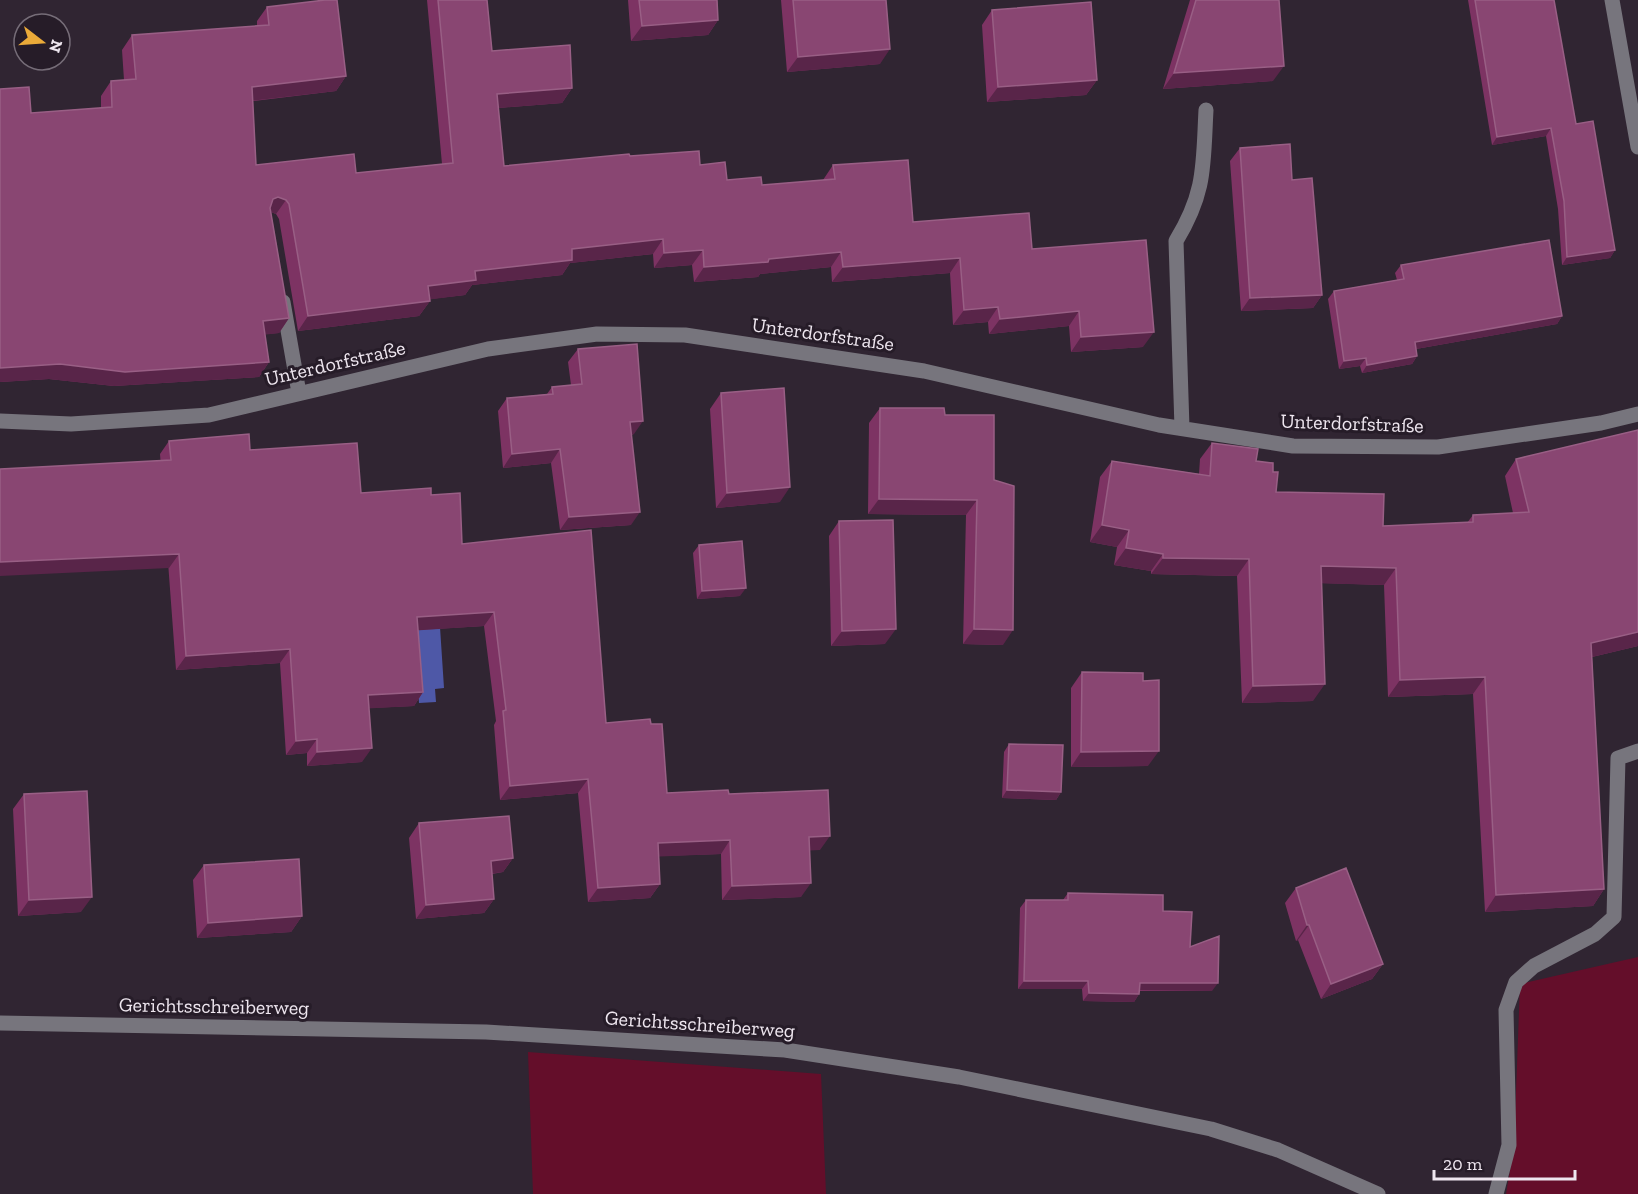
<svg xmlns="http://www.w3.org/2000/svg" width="1638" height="1194" viewBox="0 0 1638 1194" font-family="'Zilla Slab',serif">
	<rect width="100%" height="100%" fill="#302532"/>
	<path fill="#640e2a" d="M1638,957V1194H1506L1514,1147L1520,984Z
		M528,1052L821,1074L826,1194H533Z"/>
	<path fill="#4e58a7" d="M440,627L444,688L435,689L436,702L419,703L414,629Z"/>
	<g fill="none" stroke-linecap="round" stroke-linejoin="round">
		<path stroke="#77757d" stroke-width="15" d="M1612,0L1638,147
			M283,302L299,393
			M0,421L71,424L209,415L488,349L597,334L685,335L924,371L1159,425L1293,446L1438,447L1601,423L1638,414
			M1182,428L1176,241C1206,192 1203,165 1206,110
			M0,1023L486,1032L785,1050L959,1077L1211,1129L1278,1150L1378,1194
			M1496,1194L1509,1145L1506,1010L1516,982L1534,966L1595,934L1614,917L1618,758L1638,751"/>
	</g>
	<path fill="#7d3363" d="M427,0H487L492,51L572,88L562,103L498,108L504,166L630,156L700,165L727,180L762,185L823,180L833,165L913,222L1032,249L1143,347L1071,352L1069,326L989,334L988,322L953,325L950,273L832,282L831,267L760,274L758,277L694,282L692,265L654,268L653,254L570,263L562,275L472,285L465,295L430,299V301L419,316L298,331L279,219L276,214L271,212L289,318L279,333L265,334L269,362L259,377L114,386L49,379L0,382V89L31,113L101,108V96L111,81L124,80L122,50L132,35L257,26V21L267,7L346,76L336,91L253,101L256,165L356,173L442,164Z
		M628,0H717L718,20L708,35L631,41Z
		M781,0H886L880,64L787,72Z
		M1190,0H1279L1273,81L1163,89Z
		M1468,0H1554L1576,124L1615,250L1610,258L1562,265L1558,209L1546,136L1492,145Z
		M992,10L1097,80L1086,95L987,102L982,25Z
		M1240,148L1292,180L1322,295L1313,308L1241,311L1230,161Z
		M1401,265L1562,316L1557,324L1416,349L1417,356L1412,364L1362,373L1360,366L1339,369L1328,299L1334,291L1397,280L1395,273Z
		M578,349L634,434L631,435V525L560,530L551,463L503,468L498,411L507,398L547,394L552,387L571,385L568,362Z
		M721,393L780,502L716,508L710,409Z
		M880,408L945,415L994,480L1003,645L963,644L966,515L868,514L869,423Z
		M1638,430V646L1592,657L1604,889L1593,906L1485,912L1473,694L1388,697L1384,585L1322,583L1313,701L1242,703L1237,576L1151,574V571L1114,565L1117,547L1090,542L1100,477L1112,461L1199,474L1200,459L1212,443L1256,461L1273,472L1276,492L1383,526L1467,523L1473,515L1513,513L1505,476L1516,459Z
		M169,441L250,450L361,493L431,495L462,544L606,723L667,793L729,794L820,850H810L801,897L722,900L721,854L659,856L660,884L650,898L588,902L578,793L500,800L494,725L496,721L484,626L418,630L423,692L414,706L369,708L362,762L307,766V753L286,755L280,663L176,670L160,454Z
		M839,521L885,644L831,646L829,536Z
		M699,545L740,596L697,599L693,553Z
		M1082,672L1148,766L1071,767V688Z
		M1009,744L1061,792L1056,800L1002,798L1004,752Z
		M24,794L81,912L18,916L13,809Z
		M419,823L513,858L503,872L492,874L494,899L484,913L416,919L409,838Z
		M204,865L302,916L291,932L197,938L193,880Z
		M1296,888L1383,964L1372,979L1321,999L1298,940L1296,941L1285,903Z
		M1068,893L1163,911L1190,947L1212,991H1139V994L1134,1002L1083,1001L1082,989H1018L1020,908L1026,900H1063Z"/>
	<path fill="#592549" d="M718,20L708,35L631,41L642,26Z
		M890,49L880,64L787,72L798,57Z
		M1284,66L1273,81L1163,89L1174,73Z
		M346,76L336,91L242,102L252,87Z
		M1097,80L1086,95L987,102L998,87Z
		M572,88L562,103L486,109L497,94Z
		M1551,128L1546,136L1492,145L1497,137Z
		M278,197L286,200L276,214L268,211L273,199Z
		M663,239L653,254L570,263L562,275L472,285L465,295L418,301L428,286L475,271L572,249Z
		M703,250L692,265L654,268L664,253Z
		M1615,250L1610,258L1562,265L1567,257Z
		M841,252L831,267L760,274L758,277L694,282L704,267L769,259Z
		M960,258L950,273L832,282L843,267Z
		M1322,295L1313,308L1241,311L1250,298Z
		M430,301L419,316L298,331L308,316Z
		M998,307L988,322L953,325L964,310Z
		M1079,311L1069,326L989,334L1000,319Z
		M1562,316L1557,324L1410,350L1415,342Z
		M289,318L279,333L253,336L263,321Z
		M1154,332L1143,347L1071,352L1081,337Z
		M1417,356L1412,364L1362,373L1367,365Z
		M1366,358L1360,366L1339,369L1344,361Z
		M269,362L259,377L114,386L49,379L0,382V368L60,364Z
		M643,421L634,434L621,436L630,422Z
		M560,449L551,463L503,468L512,454Z
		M790,487L780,502L716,508L727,493Z
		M879,499L977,500L966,515L868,514Z
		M640,512L631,525L560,530L569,517Z
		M1102,525L1129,530L1117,547L1090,542Z
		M1126,548L1163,554L1151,571L1114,565Z
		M179,554L169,568L0,576V562Z
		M1163,558L1249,559L1237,576L1151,574Z
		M1321,566L1396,568L1384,585L1310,583Z
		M746,588L740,596L697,599L702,591Z
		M494,612L484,626L408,631L417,617Z
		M896,629L885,644L831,646L842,631Z
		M974,629L1013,630L1003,645L963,644Z
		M1638,632V646L1579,660L1591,643Z
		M290,649L280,663L176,670L186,656Z
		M1485,677L1473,694L1388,697L1400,680Z
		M1325,684L1313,701L1242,703L1253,686Z
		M423,692L414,706L358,709L368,695Z
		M317,739L307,753L286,755L296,741Z
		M372,748L362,762L307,766L317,752Z
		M1159,751L1148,766L1071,767L1081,752Z
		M588,779L578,793L500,800L510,786Z
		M1007,790L1061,792L1056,800L1002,798Z
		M830,836L820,850L799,851L809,837Z
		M730,840L721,854L648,857L658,843Z
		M513,858L503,872L481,875L491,861Z
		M811,883L801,897L722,900L732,886Z
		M660,884L650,898L588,902L598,888Z
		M1604,889L1593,906L1485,912L1496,895Z
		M92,897L81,912L18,916L29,900Z
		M494,899L484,913L416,919L426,905Z
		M302,916L291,932L197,938L208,923Z
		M1307,925H1309L1298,940L1296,941Z
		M1383,964L1372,979L1321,999L1331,984Z
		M1024,981H1088L1082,989H1018Z
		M1140,983H1218L1212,991L1134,990Z
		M1089,993L1139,994L1134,1002L1083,1001Z"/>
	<path fill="#894672" stroke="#995f85" stroke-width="1.5" d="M325,0H337L346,76L252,87L256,165L354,154L356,173L453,163L438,0H487L492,51L570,45L572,88L497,94L504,166L629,154L630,156L699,151L700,165L725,162L727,180L761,177L762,185L835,179L833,165L908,160L913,222L1029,213L1032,249L1146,240L1154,332L1081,337L1079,311L1000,319L998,307L964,310L960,258L843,267L841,252L769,259L768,262L704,267L703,250L664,253L663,239L572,249V260L475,271L476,280L428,286L430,301L308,316L289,204L286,200L278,197L273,199L270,208L289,318L263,321L269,362L125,372L60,364L0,368V89L29,87L31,113L112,107L111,81L136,79L132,35L269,25L267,7Z
		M639,0H717L718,20L642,26Z
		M793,0H886L890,49L798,57Z
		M1196,0H1279L1284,66L1174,73Z
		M1475,0H1554L1576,124L1593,121L1615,250L1567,257L1564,201L1551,128L1497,137Z
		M1091,2L1097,80L998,87L992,10Z
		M1290,144L1292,180L1312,178L1322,295L1250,298L1240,148Z
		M1549,240L1562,316L1415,342L1417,356L1367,365L1366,358L1344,361L1334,291L1404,279L1401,265Z
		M637,344L643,421L630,422L640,512L569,517L560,449L512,454L507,398L553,394L552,387L582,384L578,349Z
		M784,388L790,487L727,493L721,393Z
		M880,408H944L945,415H994V480L1014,486L1013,630L974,629L977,500L879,499Z
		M1638,430V632L1591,643L1604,889L1496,895L1485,677L1400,680L1396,568L1321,566L1325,684L1253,686L1249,559L1163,558V554L1126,548L1129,530L1102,525L1112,461L1210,476L1212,443L1258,449L1256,461L1273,463V472H1278L1276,492L1384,494L1383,526L1473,522V515L1529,512L1516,459Z
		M249,434L250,450L357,443L361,493L431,488V495L460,493L462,544L591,530L606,723L650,719L651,724H662L667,793L728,790L729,794L828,790L830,836L809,837L811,883L732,886L730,840L658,843L660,884L598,888L588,779L510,786L503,711L506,710L494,612L417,617L423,692L368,695L372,748L317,752V739L296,741L290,649L186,656L179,554L0,562V469L171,460L169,441Z
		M893,520L896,629L842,631L839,521Z
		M742,541L746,588L702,591L699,545Z
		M1082,672L1143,673V681L1159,680V751L1081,752Z
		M1009,744L1063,745L1061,792L1007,790Z
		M87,791L92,897L29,900L24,794Z
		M509,816L513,858L491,861L494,899L426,905L419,823Z
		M299,859L302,916L208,923L204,865Z
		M1346,868L1383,964L1331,984L1309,925H1307L1296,888Z
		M1068,893L1163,895V911L1192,912L1190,947L1219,936L1218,983H1140L1139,994L1089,993L1088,981H1024L1026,900H1068Z"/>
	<g text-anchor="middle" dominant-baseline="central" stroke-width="6" stroke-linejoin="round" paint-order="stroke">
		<g font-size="20" fill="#eee6ef" stroke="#261c28">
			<text transform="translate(823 334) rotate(8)">Unterdorfstraße</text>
			<text transform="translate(335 363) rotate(-13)">Unterdorfstraße</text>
			<text transform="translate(1352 423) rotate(2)">Unterdorfstraße</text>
			<text transform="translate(214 1006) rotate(1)">Gerichtsschreiberweg</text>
			<text transform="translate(700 1024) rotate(4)">Gerichtsschreiberweg</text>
		</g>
	</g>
	<g transform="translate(42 42) rotate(107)"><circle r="28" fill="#261c28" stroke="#766d78" stroke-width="1.5"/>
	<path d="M0-4.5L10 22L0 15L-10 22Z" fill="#eaaa39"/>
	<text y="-9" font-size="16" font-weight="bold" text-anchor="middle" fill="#eee6ef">N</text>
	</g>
	<path d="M1434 1170v9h141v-9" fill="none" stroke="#eee6ef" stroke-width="3"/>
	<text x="1443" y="1170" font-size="18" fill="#eee6ef" stroke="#261c28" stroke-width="4.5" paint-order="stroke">20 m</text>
</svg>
